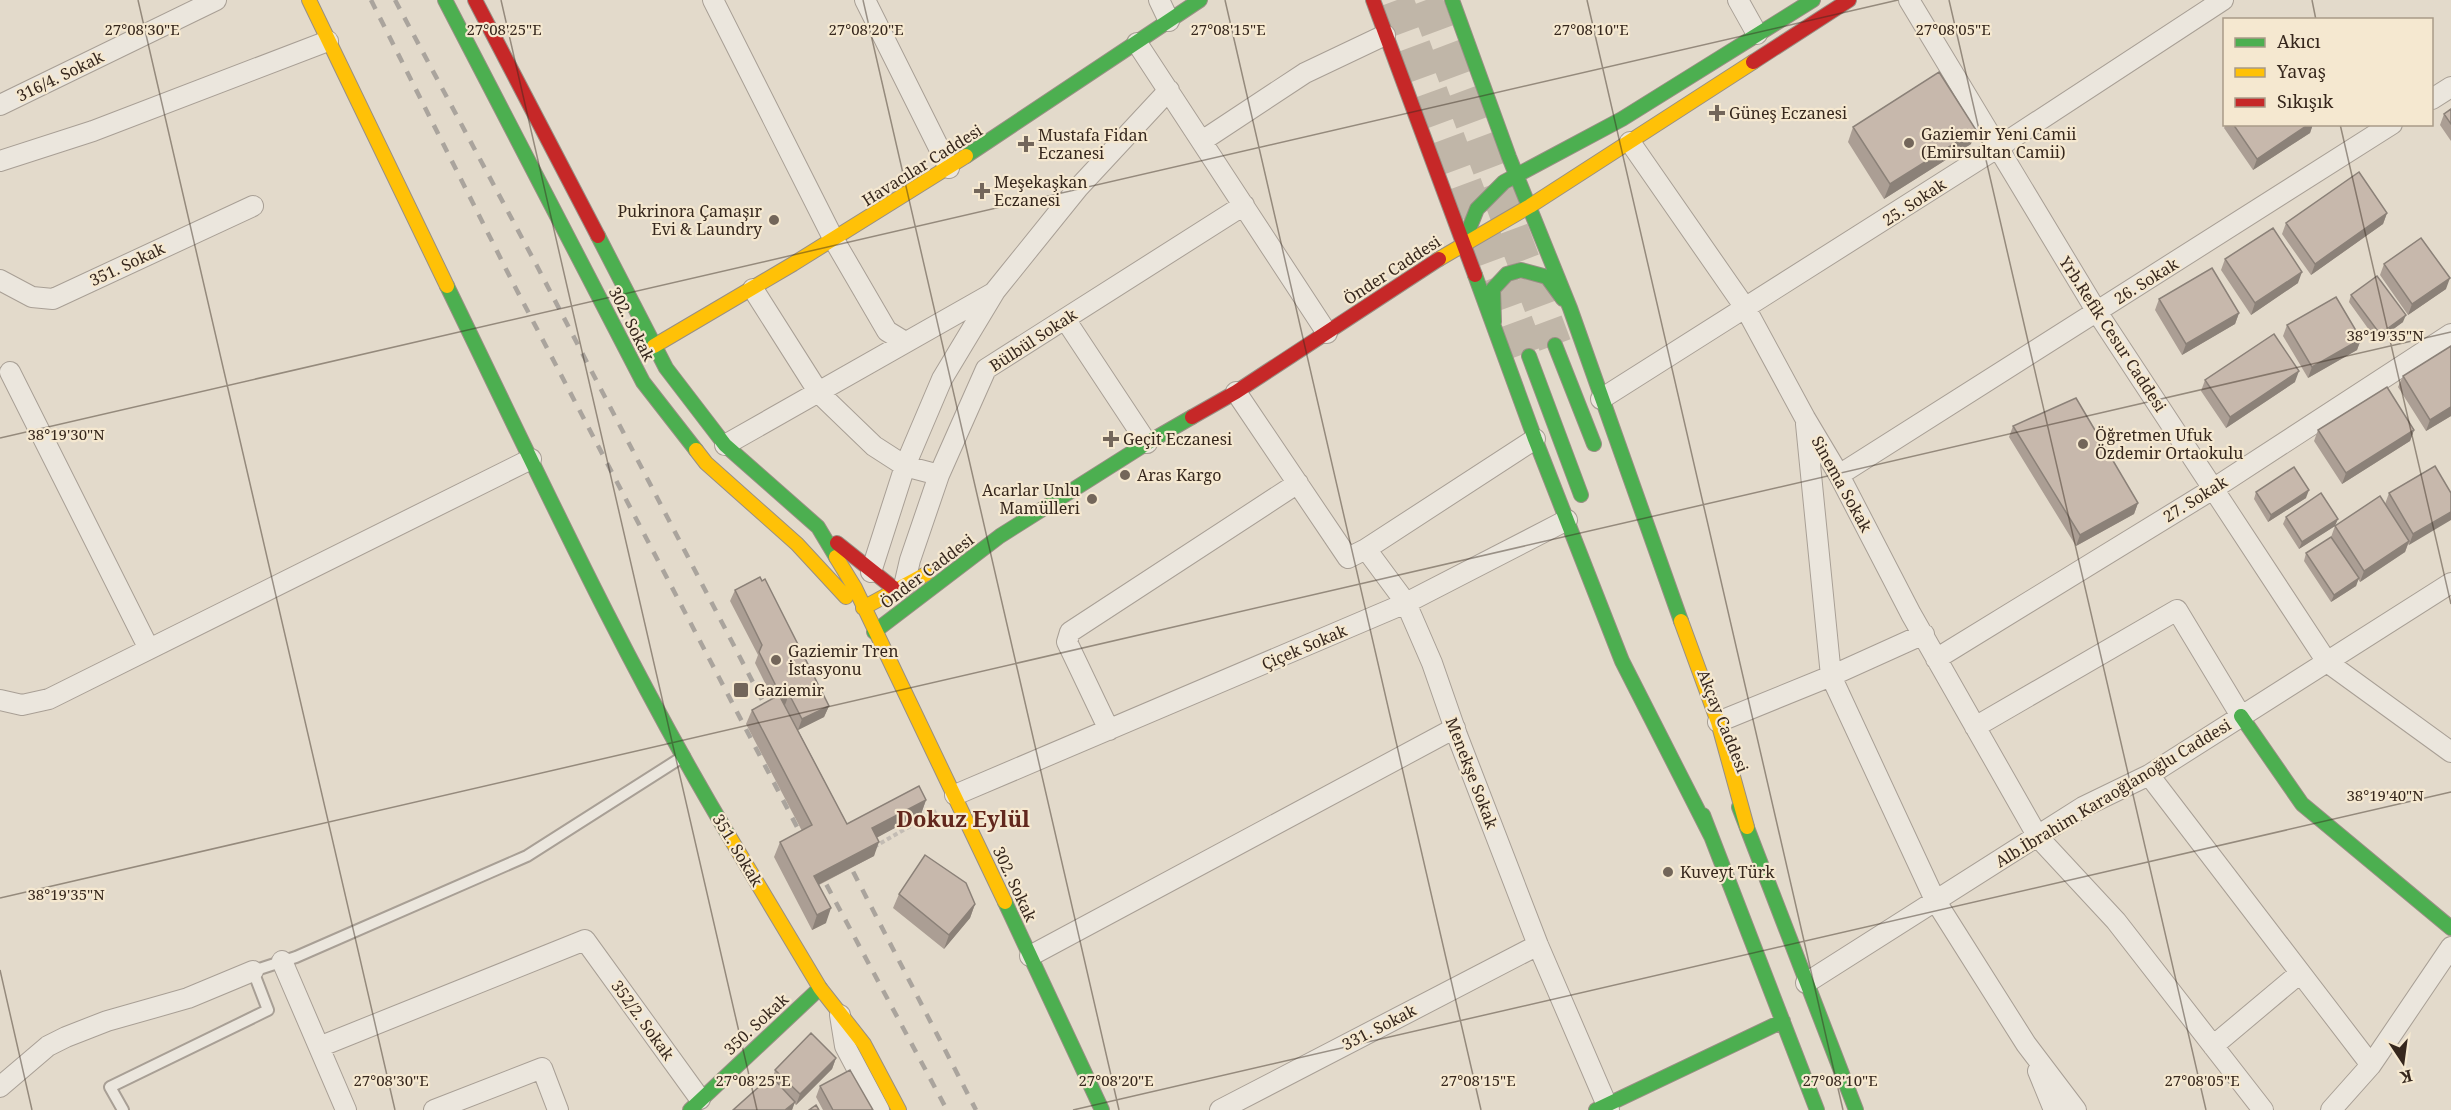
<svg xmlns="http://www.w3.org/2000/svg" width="2451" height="1110" viewBox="0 0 2451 1110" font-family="'Noto Serif',serif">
	<rect width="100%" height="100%" fill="#e3dacb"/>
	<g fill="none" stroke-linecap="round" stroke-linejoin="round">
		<path stroke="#c0b6a8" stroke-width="33" stroke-dasharray="33 16" stroke-linecap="butt" d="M1397,0L1529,356
			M1426,0L1555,345"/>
		<defs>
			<path id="lane" d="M123,1110L110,1087L268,1010L253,971L296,957L527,856L684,756"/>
			<path id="street" d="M713,0L834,240L887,331L905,342
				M865,0L949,168
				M1159,0L1169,21
				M1738,0L1757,34
				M1909,0L2097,312L2327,662L2451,752
				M1137,43L1327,333
				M2432,99L2451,87
				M0,105L216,0
				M1202,141L1305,73L1385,35
				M1630,142L1746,309L1805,418L1839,475L1911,614L2038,837L2116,921L2263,1110
				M0,161L93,131L328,41
				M0,280L32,297L53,299L253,206
				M753,289L819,393L874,446L905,466L939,475
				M1065,319L1147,443
				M10,372L149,649
				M1236,392L1348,558L1366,549
				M1601,399L1997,148L2223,0
				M1806,424L1831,676L1924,634
				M725,445L993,293
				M1839,475L2392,124
				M1567,520L1406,603L1432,663L1457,735L1538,945L1609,1110
				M871,572L905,466L942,379L995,291L1078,188L1169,90
				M904,586L910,560L939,475L986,369L1244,205
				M1936,659L2213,489L2451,334
				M0,700L22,705L49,699L531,459
				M1718,722L1831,676L1935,900L2026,1044L2076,1110
				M1975,727L2177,610L2241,716
				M1109,730L1067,642L1070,632L1298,483
				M2149,775L2371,1065L2451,947
				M955,795L1406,603L1366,549L1535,439
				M1030,956L1455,728
				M282,961L346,1110
				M1806,983L2083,807L2149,775L2451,583
				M840,1015L845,1046L879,1110
				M2213,1046L2300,973
				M319,1047L585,940L700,1099
				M2038,1071L2054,1110
				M0,1087L48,1046L66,1037L107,1021L188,998L253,971
				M434,1110L542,1068L558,1110
				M1220,1110L1538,945
				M2331,1110L2371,1065"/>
			<path id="fast" d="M445,0L643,382L696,450
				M1452,0L1509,157L1570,308L1681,621
				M966,156L1200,0
				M598,236L666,368L725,445L818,527L836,557
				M1463,244L1477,209L1504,182L1622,119L1813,0
				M1475,275L1535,439L1622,661L1711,836
				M447,286C537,471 623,659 729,836
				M1494,322L1493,289L1507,274L1521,270L1547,277L1563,299
				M1555,345L1594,444
				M1529,356L1581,495
				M874,632L1000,536L1147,443L1192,417
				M2241,716L2302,804L2451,928
				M1739,807L1856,1110
				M1703,815L1817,1110
				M1005,902L1102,1110
				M690,1110L820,988
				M1596,1110L1783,1021"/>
			<path id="slow" d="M309,0L447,286
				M1439,259L1530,206L1753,62
				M654,346L793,264L966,156
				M696,450L706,463L797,544L846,597
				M836,557L855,588L1005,902
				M863,608L926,574
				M1681,621L1718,722L1747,827
				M729,836L820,988L864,1044L899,1110"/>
			<path id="jam" d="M475,0L598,236
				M1373,0L1475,275
				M1753,62L1849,0
				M1192,417L1236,392L1439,259
				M837,543L896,590"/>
		</defs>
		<use href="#lane" stroke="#a89f95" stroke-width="14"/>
		<use href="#street" stroke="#a89f95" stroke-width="22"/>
		<use href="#fast" stroke="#988f84" stroke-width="16"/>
		<use href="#slow" stroke="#988f84" stroke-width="16"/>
		<use href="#jam" stroke="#988f84" stroke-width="16"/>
		<path stroke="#c3bcb4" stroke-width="4" stroke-dasharray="4.5 3" stroke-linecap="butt" d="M874,847L938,810"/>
		<use href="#lane" stroke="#ebe6dd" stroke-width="10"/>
		<use href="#street" stroke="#ebe6dd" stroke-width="20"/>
		<use href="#fast" stroke="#4caf50" stroke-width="14"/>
		<use href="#slow" stroke="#ffc107" stroke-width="14"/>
		<use href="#jam" stroke="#c62828" stroke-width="14"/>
		<path stroke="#aaa49d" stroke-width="4.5" stroke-dasharray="10 10" stroke-linecap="butt" d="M371,0L512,281L808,848
			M395,0L537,266L772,719
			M844,854L976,1110
			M817,867L947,1110"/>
	</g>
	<path fill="#ab9e94" d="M2451,109V141L2440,125L2444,114Z
		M2226,124H2313L2310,133L2253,170L2224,128Z
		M1853,127L1971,144L1884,199L1848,142Z
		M2387,213L2383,224L2311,275L2282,234L2286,223Z
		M2225,259L2298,283L2251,315L2221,270Z
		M2384,264L2446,289L2408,315L2380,275Z
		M2351,295L2403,322L2377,341L2349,302Z
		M2159,299L2239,313L2235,324L2182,355L2155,310Z
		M2287,325L2361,339L2357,350L2308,378L2283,336Z
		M2451,346V416L2426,431L2398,387L2403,376Z
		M2205,380L2295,382L2226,428L2201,391Z
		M2013,426L2138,503L2134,514L2076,546L2009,437Z
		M2318,430H2414L2410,441L2342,484L2314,441Z
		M2256,492L2306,498L2268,522L2254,499Z
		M2389,493H2451L2409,545L2408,544L2405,552L2360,582L2358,579L2356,586L2331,602L2304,561L2306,553L2331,537L2335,526L2299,549L2283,524L2286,517L2335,526L2385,504Z
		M735,590L829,706L824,717L798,730L847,824L926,800L921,814L877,837L874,856L819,885L826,923L812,930L774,857L780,842L802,831L746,724L752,710L773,699L755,663L758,655L730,601Z
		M899,894L975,904L970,918L944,949L893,908Z
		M836,1058L832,1069L796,1105L794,1103L792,1110L773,1078L775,1070Z
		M820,1086L873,1110H823L816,1097Z"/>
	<path fill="#8b8178" d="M2309,124H2313L2310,133L2253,170L2257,159Z
		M1976,130L1971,144L1884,199L1890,184Z
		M2387,213L2383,224L2311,275L2315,264Z
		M2302,272L2298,283L2251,315L2255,303Z
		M2450,278L2446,289L2408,315L2412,304Z
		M2239,313L2235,324L2182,355L2186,344Z
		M2406,315L2403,322L2377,341L2380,334Z
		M2361,339L2357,350L2308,378L2312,367Z
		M2299,371L2295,382L2226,428L2230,417Z
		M2451,407V416L2426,431L2430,420Z
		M2414,430L2410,441L2342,484L2346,473Z
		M2309,490L2306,498L2268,522L2271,515Z
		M2138,503L2134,514L2076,546L2080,535Z
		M2451,512V520L2409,545L2413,534Z
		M2338,519L2335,526L2299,549L2302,542Z
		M2409,541L2405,552L2360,582L2364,571Z
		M2359,578L2356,586L2331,602L2334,595Z
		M789,694L785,705L778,709L782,698Z
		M829,706L824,717L798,730L802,719Z
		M926,800L921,814L867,843L872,828Z
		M879,842L874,856L808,890L814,876Z
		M975,904L970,918L944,949L949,935Z
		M831,908L826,923L812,930L817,915Z
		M836,1058L832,1069L796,1105L800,1094Z
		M795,1102L792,1110H785Z"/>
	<path fill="#c7b8ac" stroke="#8b8178" stroke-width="1.5" d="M1939,72L1976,130L1890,184L1853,127Z
		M2451,109V124L2444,114Z
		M2233,124H2309L2257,159Z
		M2359,172L2387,213L2315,264L2286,223Z
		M2273,228L2302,272L2255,303L2225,259Z
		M2421,238L2450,278L2412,304L2384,264Z
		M2212,268L2239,313L2186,344L2159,299Z
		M2377,276L2406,315L2380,334L2351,295Z
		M2336,297L2361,339L2312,367L2287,325Z
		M2274,334L2299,371L2230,417L2205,380Z
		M2451,346V407L2430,420L2403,376Z
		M2387,387L2414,430L2346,473L2318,430Z
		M2076,398L2138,503L2080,535L2013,426Z
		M2435,466L2451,493V512L2413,534L2389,493Z
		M2294,467L2309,490L2271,515L2256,492Z
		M2321,493L2338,519L2302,542L2286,517Z
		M2380,496L2409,541L2364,571L2335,526Z
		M2331,537L2359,578L2334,595L2306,553Z
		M760,577L762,581L765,579L829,706L802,719L789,694L782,698L759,652L762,645L735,590Z
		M779,695L847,824L919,786L926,800L872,828L879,842L814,876L831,908L817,915L780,842L812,825L752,710Z
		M925,855L966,883L975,904L949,935L899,894Z
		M811,1033L836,1058L800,1094L775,1070Z
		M850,1070L873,1110H833L820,1086Z
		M771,1076L795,1102L785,1110H733Z
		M816,1105L819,1110H809Z"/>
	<path fill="none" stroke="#36271d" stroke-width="1.5" stroke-opacity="0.45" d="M138,0L395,1110M501,0L757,1110M863,0L1119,1110M1225,0L1481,1110M1587,0L1843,1110M1949,0L2206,1110M2312,0L2316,20M2340,124L2451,604M0,438L1898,0M0,898L2451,332M0,970L32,1110M1073,1110L2451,792"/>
	<g fill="#73665a" stroke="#f5e8d0" stroke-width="2">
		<path d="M1714 104h6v6h6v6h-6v6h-6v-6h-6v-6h6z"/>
		<circle cx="1909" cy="143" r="6"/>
		<path d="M1023 135h6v6h6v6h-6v6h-6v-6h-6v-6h6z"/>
		<path d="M979 182h6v6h6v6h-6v6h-6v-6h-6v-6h6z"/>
		<circle cx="774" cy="220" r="6"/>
		<path d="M1108 430h6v6h6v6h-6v6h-6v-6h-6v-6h6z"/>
		<circle cx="2083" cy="444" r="6"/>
		<circle cx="1125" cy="475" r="6"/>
		<circle cx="1092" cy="499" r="6"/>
		<circle cx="776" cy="660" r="6"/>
		<rect x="733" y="682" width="16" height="16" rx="3"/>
		<circle cx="1668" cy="872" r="6"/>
	</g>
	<g text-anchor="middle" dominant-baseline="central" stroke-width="4.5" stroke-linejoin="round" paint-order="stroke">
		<g font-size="16" fill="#36271d" stroke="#f5e8d0">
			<text transform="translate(60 76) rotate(-26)">316/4. Sokak</text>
			<text transform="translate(922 165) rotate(-32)">Havacılar Caddesi</text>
			<text transform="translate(1914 202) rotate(-33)">25. Sokak</text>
			<text transform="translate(127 264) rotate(-25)">351. Sokak</text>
			<text transform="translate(1392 270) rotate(-33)">Önder Caddesi</text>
			<text transform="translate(2146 281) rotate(-32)">26. Sokak</text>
			<text transform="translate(632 324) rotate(63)">302. Sokak</text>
			<text transform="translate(2113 334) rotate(57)">Yrb.Refik Cesur Caddesi</text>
			<text transform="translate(1033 340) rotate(-33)">Bülbül Sokak</text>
			<text transform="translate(1842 484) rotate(61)">Sinema Sokak</text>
			<text transform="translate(2195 499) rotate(-32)">27. Sokak</text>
			<text transform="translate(927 571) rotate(-37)">Önder Caddesi</text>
			<text transform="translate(1304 647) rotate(-23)">Çiçek Sokak</text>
			<text transform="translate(1723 721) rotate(68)">Akçay Caddesi</text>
			<text transform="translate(1472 773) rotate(69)">Menekşe Sokak</text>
			<text transform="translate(2113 793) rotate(-31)">Alb.İbrahim Karaoğlanoğlu Caddesi</text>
			<text transform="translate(738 850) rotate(59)">351. Sokak</text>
			<text transform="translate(1015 884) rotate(65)">302. Sokak</text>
			<text transform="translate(643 1020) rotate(54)">352/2. Sokak</text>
			<text transform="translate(756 1024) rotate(-43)">350. Sokak</text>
			<text transform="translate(1379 1027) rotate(-27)">331. Sokak</text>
		</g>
		<g font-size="16" fill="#36271d" stroke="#f5e8d0" text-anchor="start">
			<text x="1729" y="113">Güneş Eczanesi</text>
			<text x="1921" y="134">Gaziemir Yeni Camii<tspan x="1921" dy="18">(Emirsultan Camii)</tspan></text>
			<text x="1038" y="135">Mustafa Fidan<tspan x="1038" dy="18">Eczanesi</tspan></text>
			<text x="994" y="182">Meşekaşkan<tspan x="994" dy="18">Eczanesi</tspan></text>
			<text x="762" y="211" text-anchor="end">Pukrinora Çamaşır<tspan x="762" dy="18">Evi &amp; Laundry</tspan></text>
			<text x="2095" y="435">Öğretmen Ufuk<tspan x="2095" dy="18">Özdemir Ortaokulu</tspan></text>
			<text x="1123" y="439">Geçit Eczanesi</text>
			<text x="1137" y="475">Aras Kargo</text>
			<text x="1080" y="490" text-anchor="end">Acarlar Unlu<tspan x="1080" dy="18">Mamülleri</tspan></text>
			<text x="788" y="651">Gaziemir Tren<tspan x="788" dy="18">İstasyonu</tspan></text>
			<text x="754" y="690">Gaziemir</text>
			<text x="1680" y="872">Kuveyt Türk</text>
		</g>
		<g font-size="22" font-weight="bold" fill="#62271d" stroke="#f5e8d0">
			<text x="963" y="818">Dokuz Eylül</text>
		</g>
	</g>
	<g font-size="15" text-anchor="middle" fill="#36271d" stroke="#f5e8d0" stroke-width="4.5" stroke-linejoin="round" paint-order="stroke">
		<text x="142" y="35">27°08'30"E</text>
		<text x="504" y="35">27°08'25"E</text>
		<text x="866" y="35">27°08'20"E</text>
		<text x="1228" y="35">27°08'15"E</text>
		<text x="1591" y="35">27°08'10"E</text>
		<text x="1953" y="35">27°08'05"E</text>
		<text x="2385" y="341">38°19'35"N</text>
		<text x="66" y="440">38°19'30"N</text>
		<text x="2385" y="801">38°19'40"N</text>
		<text x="66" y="900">38°19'35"N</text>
		<text x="391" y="1086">27°08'30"E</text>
		<text x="753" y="1086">27°08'25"E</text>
		<text x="1116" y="1086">27°08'20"E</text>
		<text x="1478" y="1086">27°08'15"E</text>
		<text x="1840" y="1086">27°08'10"E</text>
		<text x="2202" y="1086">27°08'05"E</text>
	</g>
	<rect x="2223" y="18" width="210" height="108" fill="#f5e8d0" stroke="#a99b88" stroke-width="1.5"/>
	<rect x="2235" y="38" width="30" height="9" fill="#4caf50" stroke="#a99b88" stroke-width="1.5"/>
	<text x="2277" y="48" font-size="18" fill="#36271d">Akıcı</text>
	<rect x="2235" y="68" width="30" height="9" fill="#ffc107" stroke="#a99b88" stroke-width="1.5"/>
	<text x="2277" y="78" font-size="18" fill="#36271d">Yavaş</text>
	<rect x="2235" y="98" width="30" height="9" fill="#c62828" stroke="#a99b88" stroke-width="1.5"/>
	<text x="2277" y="108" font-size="18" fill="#36271d">Sıkışık</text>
	<g transform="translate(2403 1062) rotate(167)" stroke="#f5e8d0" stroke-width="4.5" paint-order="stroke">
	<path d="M0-4.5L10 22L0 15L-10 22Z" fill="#36271d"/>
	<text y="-9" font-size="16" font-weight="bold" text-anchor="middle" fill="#36271d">K</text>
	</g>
</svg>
